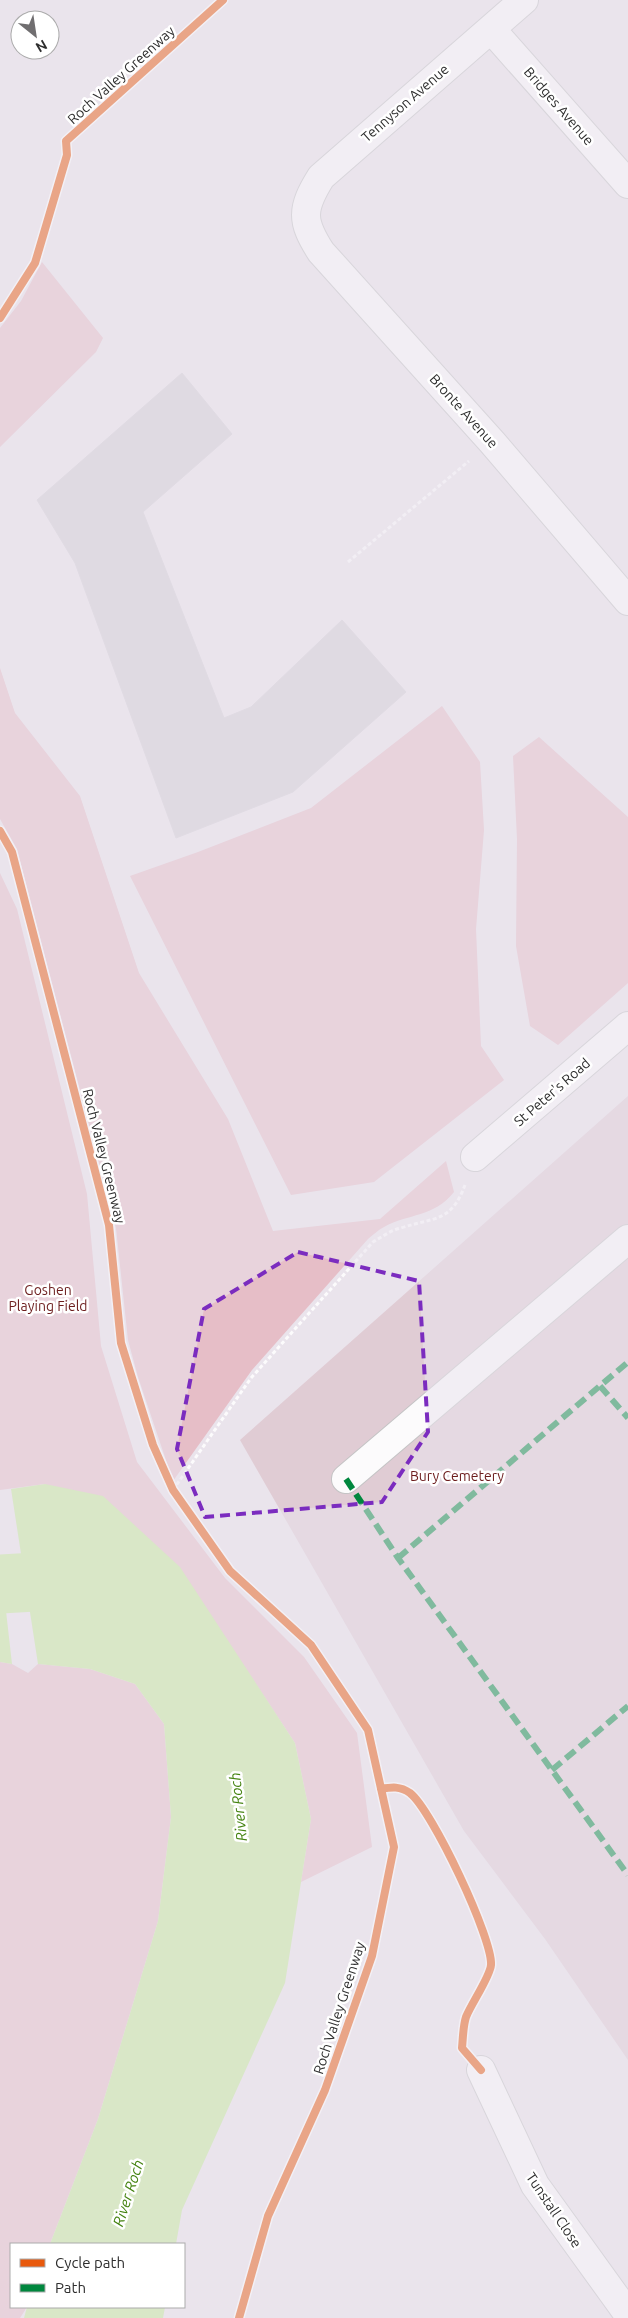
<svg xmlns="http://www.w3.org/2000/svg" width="628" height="2318" viewBox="0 0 628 2318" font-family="Ubuntu,sans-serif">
	<rect width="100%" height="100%" fill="#eae4ec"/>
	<path fill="#e6bec7" d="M42,262L103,338L96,352L0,447V328L21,301Z
		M0,668L15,713L80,796L139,973L228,1119L273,1231L380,1219L446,1161L454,1192C433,1218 409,1213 384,1227C378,1230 373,1235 368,1239L252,1370L173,1481L138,1377L128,1340L116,1228L17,849L0,819Z
		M442,706L480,762L484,830L476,929L481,1046L504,1080L374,1182L291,1195L130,876L198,852L311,808Z
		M539,737L628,817V983L558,1045L530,1026L516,946L517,839L513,756Z
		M0,873L17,909L87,1194L101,1346L137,1462L225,1578L304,1657L357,1733L372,1847L301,1882L311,1819L295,1743L250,1675L45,1484L0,1490Z
		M0,1662L12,1664L28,1673L38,1664L90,1669L135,1684L164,1724L171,1817L158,1921L98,2119L50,2244H11V2307H27L20,2318H0Z"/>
	<path fill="#e0ccd4" d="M628,1096V2060L545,1939L464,1831L240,1440Z"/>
	<path fill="#c6ea9a" d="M45,1484L103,1496L180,1567L295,1743L311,1819L285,1983L182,2210L176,2244H50L98,2119L158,1921L171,1817L164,1724L135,1684L90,1669L38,1664L11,1489Z
		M0,1558L12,1664L0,1662Z
		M27,2307H165L163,2318H24Z"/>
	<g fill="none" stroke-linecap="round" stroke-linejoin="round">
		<path stroke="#c6ea9a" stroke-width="59" d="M0,1584L70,1580L103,1597"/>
	</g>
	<path fill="#d3ced4" stroke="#d5d0d7" d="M182,373L232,434L143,512L224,718L251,707L342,620L406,692L293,792L176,838L75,563L37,500Z"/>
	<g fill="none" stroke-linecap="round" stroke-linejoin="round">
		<defs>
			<path id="minor" d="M524,0L321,177C301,209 301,221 321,252L492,442L628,601
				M491,29L628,184
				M475,1157L628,1026
				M346,1479L628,1239
				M481,2070L535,2185L628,2314"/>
		</defs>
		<use href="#minor" stroke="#c4c4c5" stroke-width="30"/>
		<path stroke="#fcfbfc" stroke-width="3" stroke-dasharray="4 2.5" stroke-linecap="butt" d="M348,562L469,461
			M173,1490L251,1378L373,1242C382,1237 391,1230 401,1228C434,1217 451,1223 465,1185"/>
		<use href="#minor" stroke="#fcfbfc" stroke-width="28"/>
		<path stroke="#00873e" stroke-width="6" stroke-dasharray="12 6" stroke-linecap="butt" d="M600,1386L628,1418
			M346,1479L398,1558L628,1875
			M398,1558L628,1362
			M552,1770L628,1706"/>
		<defs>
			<path id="cycleway" d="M0,318L35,263L67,155L66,141L223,0
				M0,831L12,852L109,1225L121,1343L153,1445L173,1490L230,1571L311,1645L368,1730L394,1847L372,1956L325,2090L268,2216L239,2318
				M381,1789C392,1787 400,1786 410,1793C432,1810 493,1939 491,1965C490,1977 471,2004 466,2017C463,2026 463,2038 462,2048L481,2070"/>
		</defs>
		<use href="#cycleway" stroke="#fff" stroke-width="11"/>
		<use href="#cycleway" stroke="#e8590c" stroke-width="8"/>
	</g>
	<path d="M0 0H628V2318H0ZM298,1252L419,1281L428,1432L382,1502L205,1517L177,1449L204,1309Z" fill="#eae4ec" fill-opacity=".55" fill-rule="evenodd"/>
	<path fill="none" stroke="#7b2cbf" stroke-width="4" stroke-dasharray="10 6" stroke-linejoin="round" d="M298,1252L419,1281L428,1432L382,1502L205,1517L177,1449L204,1309Z"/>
	<g text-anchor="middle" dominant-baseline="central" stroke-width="5" stroke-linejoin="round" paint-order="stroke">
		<g font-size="14" fill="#2e2e2e" stroke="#fff">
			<text transform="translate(121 75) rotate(-42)">Roch Valley Greenway</text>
			<text transform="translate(405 103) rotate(-41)">Tennyson Avenue</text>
			<text transform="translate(559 106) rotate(49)">Bridges Avenue</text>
			<text transform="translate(464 411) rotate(48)">Bronte Avenue</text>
			<text transform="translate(552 1092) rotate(-41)">St Peter's Road</text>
			<text transform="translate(104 1156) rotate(76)">Roch Valley Greenway</text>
			<text transform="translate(339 2008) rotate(-72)">Roch Valley Greenway</text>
			<text transform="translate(554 2210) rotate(56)">Tunstall Close</text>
		</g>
		<g font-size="14" fill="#6c1d1d" stroke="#fff">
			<text x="48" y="1290">Goshen<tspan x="48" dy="16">Playing Field</tspan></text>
			<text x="457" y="1476">Bury Cemetery</text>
		</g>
		<g font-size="15" font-style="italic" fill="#448310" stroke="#fff">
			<text transform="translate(238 1807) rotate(-96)">River Roch</text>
			<text transform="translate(128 2193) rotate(-72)">River Roch</text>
		</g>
	</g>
	<rect x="10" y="2243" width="175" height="65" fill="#ffffff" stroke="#ababab"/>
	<rect x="20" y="2259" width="25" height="8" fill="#e8590c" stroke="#ababab"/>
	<text x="55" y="2268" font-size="15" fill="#2e2e2e">Cycle path</text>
	<rect x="20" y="2284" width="25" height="8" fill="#00873e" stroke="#ababab"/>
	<text x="55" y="2293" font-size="15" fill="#2e2e2e">Path</text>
	<g transform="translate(35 35) rotate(150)"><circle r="24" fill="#ffffff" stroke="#ababab"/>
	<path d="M0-4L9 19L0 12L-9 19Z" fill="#706e70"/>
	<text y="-8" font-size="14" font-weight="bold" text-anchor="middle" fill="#2e2e2e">N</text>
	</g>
</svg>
